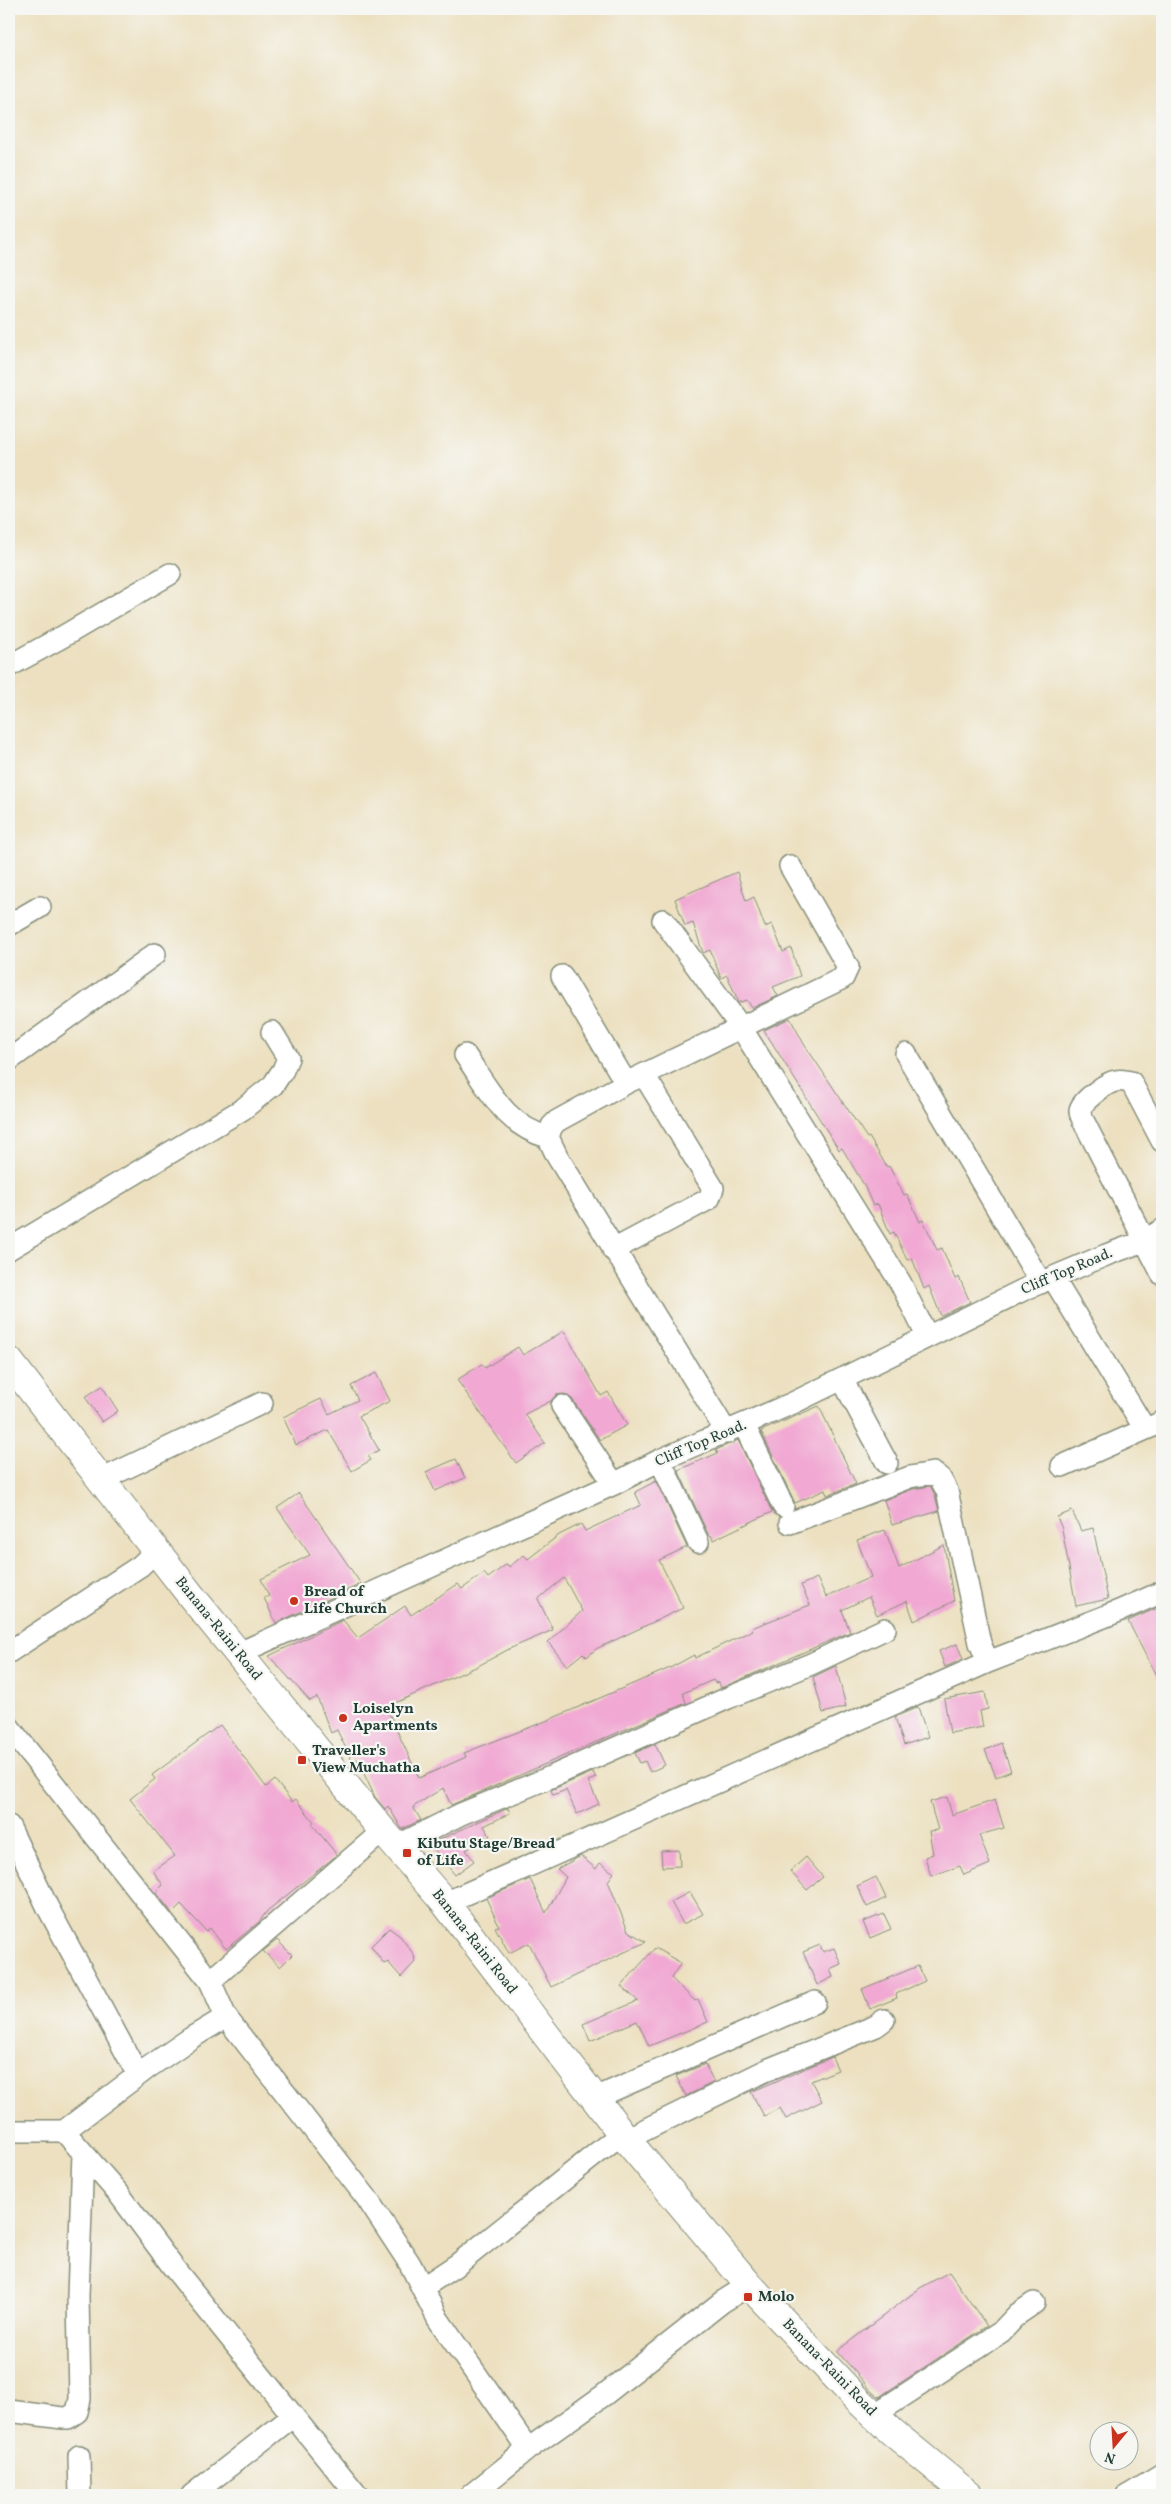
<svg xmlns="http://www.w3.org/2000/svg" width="1171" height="2504" viewBox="0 0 1171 2504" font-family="Vollkorn,serif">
	<rect width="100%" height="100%" fill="#f6f6f2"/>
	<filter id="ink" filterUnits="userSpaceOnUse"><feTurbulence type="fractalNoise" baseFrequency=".02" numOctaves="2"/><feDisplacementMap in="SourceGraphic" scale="10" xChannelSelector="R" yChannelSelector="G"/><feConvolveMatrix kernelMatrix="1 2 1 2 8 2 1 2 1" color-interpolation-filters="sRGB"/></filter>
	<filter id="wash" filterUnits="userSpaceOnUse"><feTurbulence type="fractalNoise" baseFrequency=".0096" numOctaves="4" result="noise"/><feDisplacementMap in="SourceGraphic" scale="20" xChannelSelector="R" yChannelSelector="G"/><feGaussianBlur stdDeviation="1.12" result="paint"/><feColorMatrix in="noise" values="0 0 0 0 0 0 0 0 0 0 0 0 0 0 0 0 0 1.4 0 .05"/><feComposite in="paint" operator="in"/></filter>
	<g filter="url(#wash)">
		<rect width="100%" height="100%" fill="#ece0c0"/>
		<g id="blocks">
			<path fill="#f1a9d3" d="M737,872L746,901L754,897L765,927L772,924L783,952L791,948L800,976L773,987L778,996L752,1008L747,1000L739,1003L727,975L721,978L710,950L703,953L693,923L685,926L675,899Z
				M790,1018L804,1044L867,1138L869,1137L887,1167L889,1166L904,1195L907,1194L920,1222L923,1220L937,1250L942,1248L955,1279L959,1277L970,1302L941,1316L929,1286L924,1289L912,1258L907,1260L894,1232L890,1234L878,1204L873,1206L864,1185L842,1148L839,1150L764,1030Z
				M564,1331L601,1396L608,1392L627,1425L600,1440L572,1399L564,1394L556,1395L551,1401L525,1414L545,1443L516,1463L457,1380L482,1364L485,1368L518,1347L523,1355Z
				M376,1373L390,1401L359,1416L379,1450L368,1456L371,1460L352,1471L328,1430L296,1445L283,1417L321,1399L329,1414L358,1400L351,1386Z
				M102,1386L118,1411L102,1422L85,1397Z
				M819,1406L856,1484L827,1495L825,1490L795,1503L761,1431Z
				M738,1440L772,1512L713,1540L711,1535L709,1536L678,1470L718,1453L716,1450Z
				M456,1459L465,1478L435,1491L426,1472Z
				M656,1481L687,1547L659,1560L683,1608L596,1649L587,1657L583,1653L567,1666L548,1642L582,1611L564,1578L538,1599L553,1630L509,1649L478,1666L386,1707L419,1778L466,1757L464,1753L546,1721L670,1668L694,1655L695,1658L753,1630L752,1628L810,1605L801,1585L817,1578L826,1597L871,1577L857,1540L885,1530L899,1568L944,1545L954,1601L914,1621L907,1601L877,1615L869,1597L842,1610L850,1632L721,1688L718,1682L715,1683L713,1680L683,1693L686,1703L451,1805L443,1788L413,1807L421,1820L402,1829L388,1806L385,1809L375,1797L357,1759L352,1761L337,1730L331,1733L317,1697L310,1701L269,1656L343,1620L358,1638L405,1606L411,1615L458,1584L462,1589L484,1573L488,1578L507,1564L509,1567L524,1555L528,1559L559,1535L581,1524L585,1531L641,1505L635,1492Z
				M930,1486L935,1495L939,1511L892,1525L884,1500L913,1489Z
				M299,1493L361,1584L276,1623L264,1598L269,1596L261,1579L310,1555L277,1508Z
				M1072,1511L1081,1531L1093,1528L1108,1599L1076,1606L1062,1529L1057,1517Z
				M1162,1606V1687L1128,1621Z
				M957,1644L963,1659L945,1667L939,1651Z
				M836,1666L846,1707L823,1713L813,1677Z
				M985,1692L988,1709L980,1711L983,1727L950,1733L944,1699Z
				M918,1707L928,1737L904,1745L895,1717Z
				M220,1725L266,1787L275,1780L292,1802L296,1799L314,1822L312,1824L337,1855L267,1911L259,1922L226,1949L210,1928L206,1931L181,1904L172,1913L156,1892L163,1885L153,1871L175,1856L130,1799L155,1779L152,1775Z
				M1001,1743L1011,1771L996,1777L985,1750Z
				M655,1744L665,1765L650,1772L645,1761L640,1763L635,1753Z
				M593,1772L596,1778L588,1781L599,1804L577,1814L566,1790L553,1795L551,1790Z
				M947,1797L952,1815L995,1800L1004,1828L979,1835L990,1864L964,1875L960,1866L931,1876L925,1857L933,1854L929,1831L938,1830L930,1802Z
				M508,1808L510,1813L484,1826L490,1836L466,1850L474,1861L455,1875L430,1844Z
				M679,1850L680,1866L662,1867L661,1851Z
				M581,1856L596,1869L600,1863L614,1873L608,1881L628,1931L646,1942L551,1987L529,1943L509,1953L495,1927L499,1926L486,1898L530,1879L546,1913L566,1877L557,1869Z
				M806,1857L823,1877L807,1890L790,1871Z
				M876,1877L886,1898L867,1907L857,1886Z
				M690,1892L703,1914L683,1924L671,1902Z
				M884,1914L891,1929L870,1938L863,1922Z
				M389,1928L400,1936L414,1955L415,1962L401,1977L388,1962L384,1964L371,1946Z
				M277,1940L292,1955L280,1967L263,1951Z
				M820,1945L823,1952L834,1948L841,1964L830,1969L833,1977L817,1985L803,1952Z
				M655,1948L681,1963L671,1978L695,2001L698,1999L708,2022L649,2046L637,2021L590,2041L583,2024L638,2001L621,1986Z
				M918,1966L925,1981L896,1994L897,1998L870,2009L862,1989Z
				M832,2057L838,2070L811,2081L822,2101L786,2119L780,2108L764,2116L751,2092Z
				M705,2064L714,2082L686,2096L676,2076Z
				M949,2272L987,2326L879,2397L871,2390L837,2351L920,2288Z"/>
		</g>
	</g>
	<g filter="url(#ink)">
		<use href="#blocks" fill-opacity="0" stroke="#868e7a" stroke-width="1"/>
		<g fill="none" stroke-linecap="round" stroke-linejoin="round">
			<defs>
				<path id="street" d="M9,666L62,637L170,574
					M663,920L740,1026L900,1282L927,1336
					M9,925L40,907
					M562,976L626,1083
					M906,1054L1041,1283
					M465,1055C489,1089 505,1126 548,1137
					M9,1060L155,954
					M1162,1141L1131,1082C1125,1081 1118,1079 1112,1082C1104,1085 1079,1103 1080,1111C1080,1117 1086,1125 1088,1130L1162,1274
					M9,1249L243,1109L273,1085L283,1070L288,1058L272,1032
					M613,1250L709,1199L713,1188L644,1075
					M1053,1278L1145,1429
					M842,1379L887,1463
					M562,1406L614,1484
					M744,1425L783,1506
					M727,1433L557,1156L548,1137L552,1126L557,1121L626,1083L843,978L848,967L790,866
					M660,1460L698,1542
					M1062,1466L1162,1422
					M101,1480L262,1403
					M790,1523L910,1477L933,1473L940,1478L947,1491L980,1643L988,1662
					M9,1652L140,1566L156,1551
					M237,1654L614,1484L660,1460L793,1403L1023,1290L1106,1255L1144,1241L1162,1230
					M9,1727L210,1981
					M9,1826L48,1908L138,2075
					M383,1831L210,1981L226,2017L366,2197L410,2264L438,2319L528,2449
					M397,1846L461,1814L553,1776L728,1698L811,1664L885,1629
					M445,1903L988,1662L1119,1611L1162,1592
					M593,2099L815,2002
					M9,2131H64L149,2067L191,2038L226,2017
					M64,2131L119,2194L173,2267L357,2495
					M626,2139L767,2070L876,2026L884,2020
					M422,2288L458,2264L621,2134
					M9,2411L63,2418H68L77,2412L80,2399L78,2296L83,2153
					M874,2415L1001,2332L1018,2314L1034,2303
					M79,2456L80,2495
					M192,2495L292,2417
					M471,2495L528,2449L604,2395L722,2302L749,2285
					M1127,2495L1162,2474"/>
				<path id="secondary" d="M9,1361L192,1597L383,1831L445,1903L626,2139L749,2285L855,2397L891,2431L969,2495"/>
			</defs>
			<use href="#street" stroke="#868e7a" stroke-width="24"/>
			<use href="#secondary" stroke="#868e7a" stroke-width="30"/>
			<use href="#street" stroke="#fff" stroke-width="21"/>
			<use href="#secondary" stroke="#fff" stroke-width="28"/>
		</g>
	</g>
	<g fill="#c8321e" stroke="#f6f6f2" stroke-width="2">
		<circle cx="294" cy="1601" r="5"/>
		<circle cx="343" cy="1718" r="5"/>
		<rect x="297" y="1755" width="10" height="10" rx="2.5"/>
		<rect x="402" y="1848" width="10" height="10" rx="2.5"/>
		<rect x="743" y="2292" width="10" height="10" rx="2.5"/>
	</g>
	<g text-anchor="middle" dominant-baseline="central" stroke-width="4.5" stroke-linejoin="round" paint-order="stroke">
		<g font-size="15" fill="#1f3d34" stroke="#f6f6f2">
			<text transform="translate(1067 1272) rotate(-23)">Cliff Top Road.</text>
			<text transform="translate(701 1444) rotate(-23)">Cliff Top Road.</text>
			<text transform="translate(218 1629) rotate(51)">Banana-Raini Road</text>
			<text transform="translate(474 1942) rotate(52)">Banana-Raini Road</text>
			<text transform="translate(829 2368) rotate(46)">Banana-Raini Road</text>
		</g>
		<g font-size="15" font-weight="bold" fill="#1f3d34" stroke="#f6f6f2" text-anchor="start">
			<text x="304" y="1592">Bread of<tspan x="304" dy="17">Life Church</tspan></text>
			<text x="353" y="1709">Loiselyn<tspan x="353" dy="17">Apartments</tspan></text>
			<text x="312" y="1751">Traveller's<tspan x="312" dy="17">View Muchatha</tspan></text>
			<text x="417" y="1844">Kibutu Stage/Bread<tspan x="417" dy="17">of Life</tspan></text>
			<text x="758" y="2297">Molo</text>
		</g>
	</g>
	<rect width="1171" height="2504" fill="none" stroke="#f6f6f2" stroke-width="30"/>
	<g transform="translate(1114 2446) rotate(198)"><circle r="24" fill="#f6f6f2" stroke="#a0aca6"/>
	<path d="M0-4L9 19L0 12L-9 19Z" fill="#c8321e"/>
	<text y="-8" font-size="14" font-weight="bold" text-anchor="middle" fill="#1f3d34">N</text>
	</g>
</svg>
